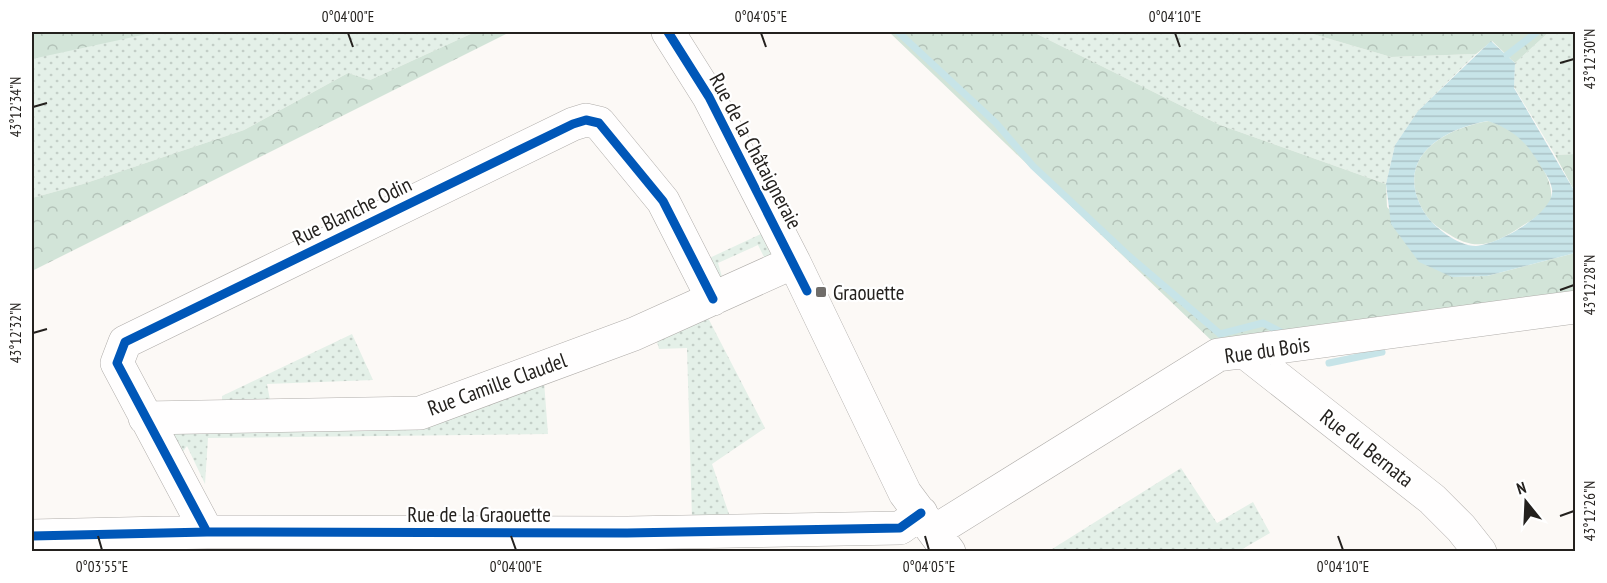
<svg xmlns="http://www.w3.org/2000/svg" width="1607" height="583" viewBox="0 0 1607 583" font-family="'PT Sans Narrow',sans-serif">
	<defs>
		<pattern id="green-dots" width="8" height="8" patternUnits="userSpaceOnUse" patternTransform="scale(1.5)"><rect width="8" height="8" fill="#e4f0e8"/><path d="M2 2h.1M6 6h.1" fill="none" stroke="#c3cec7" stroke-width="1.8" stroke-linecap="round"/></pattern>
		<pattern id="forest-crowns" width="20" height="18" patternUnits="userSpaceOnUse" patternTransform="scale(1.5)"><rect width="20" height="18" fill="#d2e4d8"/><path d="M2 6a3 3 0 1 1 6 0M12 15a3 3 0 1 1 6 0" fill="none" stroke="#b4c3b9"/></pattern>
		<pattern id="water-rules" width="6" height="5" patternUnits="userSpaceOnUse" patternTransform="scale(1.5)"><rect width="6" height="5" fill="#c7e4e8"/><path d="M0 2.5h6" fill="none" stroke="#abc3c7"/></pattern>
	</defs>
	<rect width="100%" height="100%" fill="#fcf9f6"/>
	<path fill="url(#green-dots)" d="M32,32H475L370,80L348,73L244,130L83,184L32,198Z
		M1033,32H1306L1391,57L1476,54L1418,111L1395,145L1386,184L1220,125Z
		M1549,32H1575V154L1555,155L1514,87L1515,63Z
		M763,233L771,250V256L766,261L758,245L718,263L723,280L703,261Z
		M706,314L765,428L712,464L730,517L692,519L687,348L659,349L656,338Z
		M352,334L373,380L267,384L270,400L222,402V396Z
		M544,381L548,434L208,438L205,484L187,446L177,460L170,429Z
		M1181,468L1217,523L1253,502L1270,533L1239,551H1049Z"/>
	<path fill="url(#forest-crowns)" d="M32,32H156L32,59Z
		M475,32H510L32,271V198L83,184L244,130L348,73L370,80Z
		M889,32H1033L1220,125L1386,184L1387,207L1452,277L1487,276L1575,253V295L1213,342Z
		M1306,32H1549L1515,63L1492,41L1476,54L1391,57Z
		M1489,121C1495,124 1504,126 1510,129C1527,139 1558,183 1550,202C1545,213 1532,220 1522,226C1494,244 1477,253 1447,233C1437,227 1430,222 1424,212C1393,159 1441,129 1489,121Z
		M1575,154V192L1555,155Z"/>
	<path fill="url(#water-rules)" fill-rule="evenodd" d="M1491,41L1515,63L1514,88L1575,192V253L1487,276L1452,277L1419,262L1391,224L1386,184L1395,145L1418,111ZM1488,121C1511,129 1524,139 1537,160C1542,169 1550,178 1552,189C1556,213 1497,245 1476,246C1458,246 1433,227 1424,212C1393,159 1441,129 1488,121Z"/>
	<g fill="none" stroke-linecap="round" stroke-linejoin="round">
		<path stroke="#c7e4e8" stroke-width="7" d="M898,32L996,123L1033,166L1129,256L1220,334L1263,323L1285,334
			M1507,55L1537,32
			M1329,363L1382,352"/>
		<defs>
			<path id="minor" d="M668,32L709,97L794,262L905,493L949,552
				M1246,353L1432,499L1461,528L1480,552
				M145,418L420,413L634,334L794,262
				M935,531L1218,355L1576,307
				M207,532L117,363L125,342L573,124L586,120L599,123L663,201L713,299
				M32,536L207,532L627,533L900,528L921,513"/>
		</defs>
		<use href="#minor" stroke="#b0adaa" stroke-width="34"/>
		<use href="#minor" stroke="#fffefe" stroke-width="33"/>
		<defs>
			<path id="cycleway" d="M668,32L709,97L807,291
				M207,532L117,363L125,342L573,124L586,120L599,123L663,201L713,299
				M32,536L207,532L627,533L900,528L921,513"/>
		</defs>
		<use href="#cycleway" stroke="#fff" stroke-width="13"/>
		<use href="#cycleway" stroke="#0057b8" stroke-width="9"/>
	</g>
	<path fill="none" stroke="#24211e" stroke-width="2" d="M348,33L353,47M761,33L766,47M1175,33L1180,47M1560,63L1574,59M33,107L47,103M1560,290L1574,285M33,333L47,329M1560,516L1574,511M98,536L102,550M511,536L516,550M925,536L929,550M1338,536L1343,550"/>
	<rect fill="#706d6a" stroke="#fff" stroke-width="2" x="815" y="286" width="12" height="12" rx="3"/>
	<g text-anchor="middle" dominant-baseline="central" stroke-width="4.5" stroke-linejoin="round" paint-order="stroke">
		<g font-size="21" fill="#24211e" stroke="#fff">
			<text transform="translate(756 151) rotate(62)">Rue de la Châtaigneraie</text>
			<text transform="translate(352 211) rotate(-26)">Rue Blanche Odin</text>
			<text transform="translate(1267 350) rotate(-8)">Rue du Bois</text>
			<text transform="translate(497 384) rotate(-20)">Rue Camille Claudel</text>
			<text transform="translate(1367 448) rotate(38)">Rue du Bernata</text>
			<text x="479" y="514">Rue de la Graouette</text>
		</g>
		<g font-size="21" fill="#24211e" stroke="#fff" text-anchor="start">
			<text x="833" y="292">Graouette</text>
		</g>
	</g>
	<rect width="1607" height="583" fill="none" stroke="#ffffff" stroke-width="66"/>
	<g transform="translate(1526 502) rotate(342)" stroke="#ffffff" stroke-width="4.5" paint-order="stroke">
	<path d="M0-4.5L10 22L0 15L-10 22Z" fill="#24211e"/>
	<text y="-9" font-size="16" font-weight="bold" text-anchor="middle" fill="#24211e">N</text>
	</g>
	<rect x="33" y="33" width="1541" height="517" fill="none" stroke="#24211e" stroke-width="2"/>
	<g font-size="15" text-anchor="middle" fill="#24211e">
		<text x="348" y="22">0°04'00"E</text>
		<text x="761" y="22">0°04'05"E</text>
		<text x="1175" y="22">0°04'10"E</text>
		<text transform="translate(1590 59) rotate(-90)" y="5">43°12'30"N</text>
		<text transform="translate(16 107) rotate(-90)" y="5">43°12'34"N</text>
		<text transform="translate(1590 285) rotate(-90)" y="5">43°12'28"N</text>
		<text transform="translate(16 333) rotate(-90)" y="5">43°12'32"N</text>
		<text transform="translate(1590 511) rotate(-90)" y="5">43°12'26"N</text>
		<text x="102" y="572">0°03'55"E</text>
		<text x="516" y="572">0°04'00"E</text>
		<text x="929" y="572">0°04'05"E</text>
		<text x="1343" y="572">0°04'10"E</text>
	</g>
</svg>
